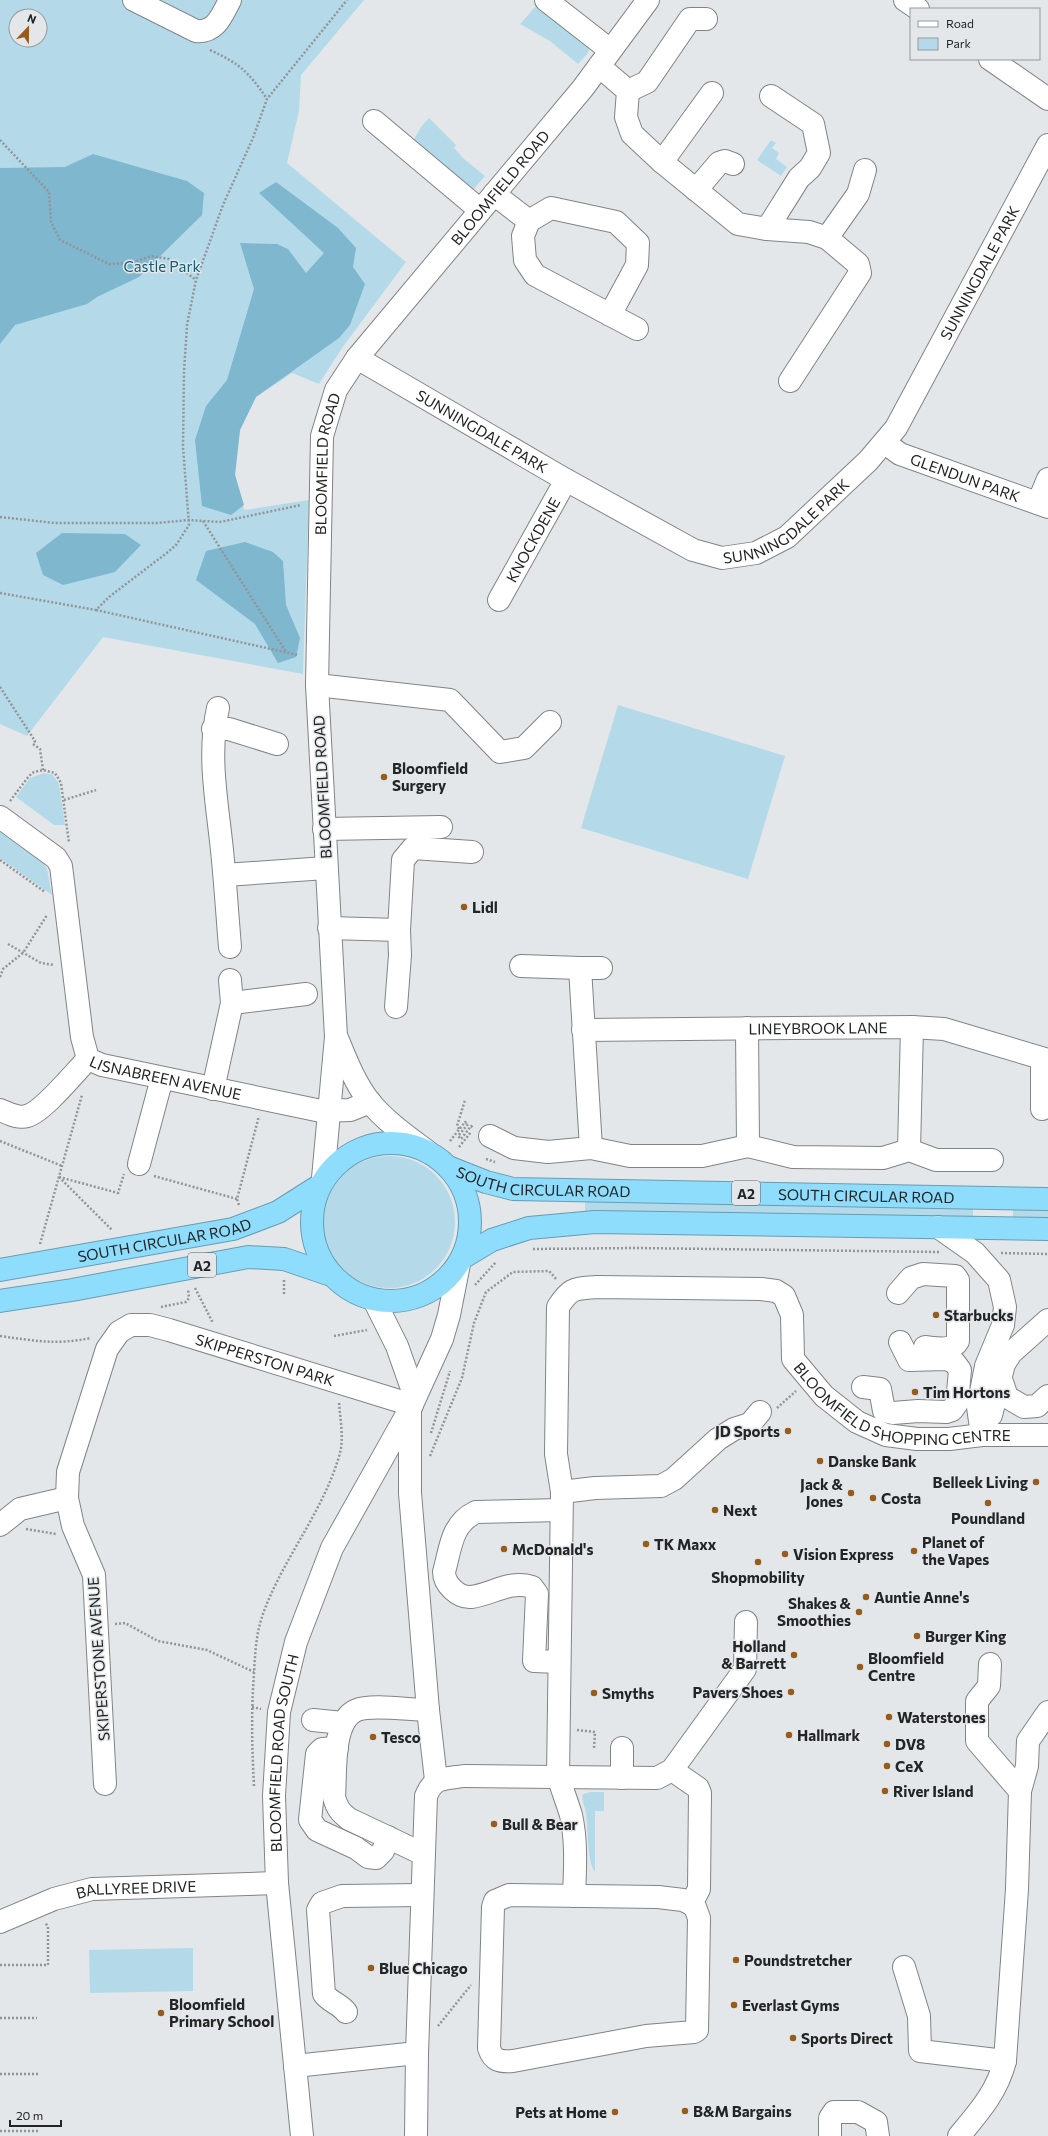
<svg xmlns="http://www.w3.org/2000/svg" width="1048" height="2136" viewBox="0 0 1048 2136" font-family="Commissioner,sans-serif">
	<rect width="100%" height="100%" fill="#e3e7e9"/>
	<path fill="#b4daea" fill-rule="evenodd" d="M0,0H364L301,75L299,111L287,163L406,262L342,348L319,384L292,373L256,397L240,430L235,474L244,510L309,500L303,674L103,637L27,736L0,724ZM16,16H40V40H16Z
		M537,5H539L590,45L588,53L578,64L550,41L520,24Z
		M429,118L456,145L454,148L464,159L485,176L471,192L412,143L421,127Z
		M771,140L776,143L772,148L779,153L776,159L787,167L781,176L757,160Z
		M618,705L785,756L748,879L581,828Z
		M44,773L53,775L59,784L65,825H54L16,797L30,778Z
		M0,830L44,864L47,869L52,895L0,858Z
		M323 1222a66 66 0 1 1 132 0a66 66 0 1 1-132 0Z
		M585,1200L973,1206V1218L585,1212Z
		M1013,1207L1048,1208V1218H1013Z
		M591,1792H604V1811H595V1872C587,1862 588,1827 586,1813C585,1806 581,1801 583,1794Z
		M193,1948V1991L90,1993L89,1950Z"/>
	<path fill="#7eb7ce" d="M93,154L187,181L204,193L202,215L139,277L97,297L87,304L15,325L0,344V168L65,167Z
		M276,182L338,228L356,248L353,267L365,284L350,325L339,338L256,397L240,430L235,475L244,505L231,515L202,506L195,440L206,406L227,380L254,289L240,243L277,244L288,249L306,273L324,253L259,193Z
		M62,533L125,534L141,545L115,572L63,585L43,575L36,553Z
		M245,542L273,552L283,561L286,605L300,638L296,657L278,663L255,624L196,580L206,551Z"/>
	<g fill="none" stroke-linecap="round" stroke-linejoin="round">
		<defs>
			<g id="minor">
				<path d="M134,0L196,31C216,33 222,15 230,0"/>
				<path d="M546,0L610,50"/>
				<path d="M905,0L918,9"/>
				<path d="M990,59L1048,99"/>
				<path d="M599,66L628,91L626,117L632,134L662,162L738,224L767,229L809,232L827,238L858,264L860,273L790,381"/>
				<path d="M628,91L647,82L690,19H706"/>
				<path d="M374,121L480,210"/>
				<path d="M662,162L712,93"/>
				<path d="M696,190L719,163L725,161L733,164"/>
				<path d="M494,194L529,221"/>
				<path d="M767,229L799,178L810,168L819,153L813,124L771,96"/>
				<path d="M827,238L858,194L865,170"/>
				<path d="M610,315L637,265L638,243L616,222L551,208L529,221L523,236L525,260L535,275L637,329"/>
				<path id="s1" d="M357,358L566,480L693,550L722,558L756,553L787,537L868,461L896,428L1048,145"/>
				<path id="s2" d="M885,443L900,454L1048,507"/>
				<path d="M1038,503L1048,479"/>
				<path id="s3" d="M499,600L566,480"/>
				<path d="M317,685L450,700L500,752L524,748L550,722"/>
				<path d="M218,708C208,753 216,796 221,841C225,876 227,912 230,947"/>
				<path d="M213,729H229L277,744"/>
				<path id="s4" d="M0,817L56,858L61,866L82,1037L88,1059L102,1065L321,1111L350,1110L370,1102"/>
				<path d="M324,829L441,827"/>
				<path d="M225,875L326,868"/>
				<path d="M329,928L399,930L400,955L396,1007"/>
				<path d="M399,930L403,860L413,848L472,852"/>
				<path d="M521,966L580,968L591,1148"/>
				<path d="M580,968H601"/>
				<path d="M232,1003L306,994"/>
				<path d="M747,1028L748,1146"/>
				<path id="s5" d="M583,1030L912,1027L944,1029L1048,1060"/>
				<path d="M337,1038C346,1060 355,1083 369,1101C385,1121 408,1137 428,1152"/>
				<path d="M213,1089L232,1003L230,980"/>
				<path d="M1042,1109V1059"/>
				<path d="M0,1110C8,1113 18,1119 27,1116C43,1112 75,1072 88,1059"/>
				<path d="M490,1136L514,1148L548,1152L591,1148L630,1156H702L748,1146L793,1157L883,1158L909,1150L936,1160H992"/>
				<path d="M909,1150L912,1027"/>
				<path d="M139,1164L162,1078"/>
				<path id="s6" d="M323,1178L336,1037L317,685L322,436L336,390L357,358L583,88L648,0"/>
				<path d="M938,1227L975,1253L999,1280L1005,1307L1003,1325L986,1366L978,1407L982,1435"/>
				<path d="M898,1293L911,1278L923,1274L955,1276L958,1280V1341C952,1352 936,1348 925,1347"/>
				<path d="M374,1300L397,1346L415,1397"/>
				<path d="M1000,1376L1007,1397L1024,1407L1037,1406L1048,1396"/>
				<path d="M863,1387L880,1389L884,1411L893,1413L918,1411L946,1412L952,1410L957,1403L960,1370L954,1362L946,1359L909,1360L900,1342"/>
				<path d="M410,1410V1493L428,1710L436,1780"/>
				<path d="M991,1415L1004,1364L1011,1353L1048,1320"/>
				<path d="M562,1492L595,1488L661,1486L674,1479L718,1439L734,1429L750,1424L760,1412"/>
				<path d="M0,1525L20,1509L67,1498"/>
				<path d="M559,1662L534,1661L537,1594L532,1587C509,1580 493,1594 471,1597C458,1598 444,1584 444,1572C451,1547 451,1524 476,1512L561,1510"/>
				<path d="M313,1720L343,1723"/>
				<path d="M337,1748L322,1749L317,1754L310,1820L317,1830L356,1848L368,1857L376,1858L383,1851L388,1837"/>
				<path d="M622,1748V1778"/>
				<path d="M672,1770L698,1788L700,1793L699,1889L691,1904"/>
				<path id="s7" d="M105,1784L94,1575L73,1526L67,1498L68,1472L107,1349L119,1332L131,1325H150L169,1330L412,1405"/>
				<path d="M1020,1791L1027,1766L1028,1741L1048,1712"/>
				<path d="M423,1854L349,1819C340,1812 337,1808 334,1797C336,1774 331,1720 357,1710C371,1704 411,1710 428,1710"/>
				<path d="M509,1895L658,1897L683,1900L691,1904L695,1907L699,1918L697,2030L694,2032L646,2036L513,2061C500,2062 493,2061 489,2048L493,1907L495,1901Z"/>
				<path id="s8" d="M574,1896C575,1869 577,1842 571,1815C567,1802 562,1789 558,1776L562,1492L556,1454L558,1307C571,1287 574,1289 597,1287L761,1289L776,1291L784,1296L792,1315L793,1359L824,1396L857,1422L886,1435L917,1439H949L982,1435H1048"/>
				<path id="s9" d="M0,1922L54,1899L92,1889L277,1883"/>
				<path d="M904,1967L919,2016L920,2051L1005,2061"/>
				<path d="M346,2012C340,2004 330,2002 324,1994L318,1910L322,1903L342,1896L421,1895"/>
				<path d="M295,2066L417,2053"/>
				<path id="s10" d="M302,2136L277,1883L274,1796L279,1712L296,1642L332,1548L410,1409L442,1339L449,1315L459,1264"/>
				<path d="M416,2136L417,2053L426,1796C434,1776 445,1779 464,1776L657,1778L672,1770L745,1669L746,1622"/>
				<path d="M830,2136V2118L834,2112H858L876,2122L878,2136"/>
				<path d="M959,2136C979,2112 997,2092 1005,2061L1017,1889L1020,1791L977,1741V1701L989,1686L990,1664"/>
			</g>
			<g id="highway">
				<circle cx="391" cy="1222" r="79"/>
				<path id="s11" d="M448,1167L486,1182L513,1189L1048,1199"/>
				<path d="M462,1258L492,1240L529,1228L595,1222L1048,1229"/>
				<path id="s12" d="M0,1270L233,1229L278,1212L319,1186"/>
				<path d="M0,1301L72,1290L248,1257L284,1259L331,1275"/>
			</g>
		</defs>
		<use href="#minor" stroke="#818486" stroke-width="24"/>
		<use href="#highway" stroke="#699cb1" stroke-width="24"/>
		<path stroke="#929496" stroke-width="2.5" stroke-dasharray="2 2" stroke-linecap="butt" d="M210,50C240,64 248,71 267,99
			M0,140L49,192L51,222L60,240L109,264L131,263L151,256L169,259L196,280
			M0,517L55,523H157L189,520L220,522L301,505
			M203,521L286,652
			M0,593L96,610L109,597L168,552L176,545L189,525L183,447L184,372L187,325L196,280L223,205L253,138L267,99L347,0
			M96,610L298,655
			M0,687L35,741L33,744L40,749L43,770
			M64,800L96,790
			M10,801L29,776L34,772L43,770L55,773L61,783L69,843
			M0,860L45,892
			M8,944L41,963L54,965
			M0,977L3,969L23,953L47,915
			M459,1129L457,1126L465,1100
			M0,1141L62,1166
			M450,1141L465,1122L468,1124L458,1136L461,1139L471,1126L473,1128
			M459,1147L471,1132
			M486,1159L495,1162
			M154,1176L237,1199
			M59,1177L118,1193L124,1174
			M59,1177L112,1230
			M239,1205L237,1199L259,1116
			M40,1244L82,1095
			M533,1249L636,1248L940,1252
			M1001,1253L1048,1254
			M475,1285L496,1262
			M195,1288L213,1323
			M284,1294V1279
			M161,1307L186,1302L189,1298L188,1289
			M0,1336C36,1341 55,1345 91,1338
			M334,1336L367,1330
			M777,1408L796,1391
			M431,1433L450,1371
			M430,1456L462,1378L474,1323L486,1292L513,1272L549,1271L557,1280
			M26,1529L56,1534
			M115,1624L125,1623L158,1641L207,1650L254,1672
			M252,1707L261,1709
			M577,1730L595,1732L594,1748
			M254,1786C252,1748 251,1712 254,1674C255,1654 256,1633 263,1614C283,1558 324,1511 340,1453C344,1437 340,1419 339,1402
			M0,1965H48V1927L45,1922
			M0,2018H37
			M438,2026L471,1985
			M0,2074H39
			M0,2131H39"/>
		<use href="#minor" stroke="#fff" stroke-width="22"/>
		<use href="#highway" stroke="#8fddfc" stroke-width="22"/>
	</g>
	<g fill="#975b1d" stroke="#e3e7e9" stroke-width="1.5">
		<circle cx="384" cy="777" r="4"/>
		<circle cx="464" cy="907" r="4"/>
		<circle cx="936" cy="1315" r="4"/>
		<circle cx="915" cy="1392" r="4"/>
		<circle cx="788" cy="1431" r="4"/>
		<circle cx="820" cy="1461" r="4"/>
		<circle cx="1036" cy="1482" r="4"/>
		<circle cx="851" cy="1493" r="4"/>
		<circle cx="873" cy="1498" r="4"/>
		<circle cx="988" cy="1503" r="4"/>
		<circle cx="715" cy="1510" r="4"/>
		<circle cx="646" cy="1544" r="4"/>
		<circle cx="504" cy="1549" r="4"/>
		<circle cx="914" cy="1551" r="4"/>
		<circle cx="785" cy="1554" r="4"/>
		<circle cx="758" cy="1562" r="4"/>
		<circle cx="866" cy="1597" r="4"/>
		<circle cx="859" cy="1612" r="4"/>
		<circle cx="917" cy="1636" r="4"/>
		<circle cx="794" cy="1655" r="4"/>
		<circle cx="860" cy="1667" r="4"/>
		<circle cx="791" cy="1692" r="4"/>
		<circle cx="594" cy="1693" r="4"/>
		<circle cx="889" cy="1717" r="4"/>
		<circle cx="789" cy="1735" r="4"/>
		<circle cx="373" cy="1737" r="4"/>
		<circle cx="887" cy="1744" r="4"/>
		<circle cx="887" cy="1766" r="4"/>
		<circle cx="885" cy="1791" r="4"/>
		<circle cx="494" cy="1824" r="4"/>
		<circle cx="736" cy="1960" r="4"/>
		<circle cx="371" cy="1968" r="4"/>
		<circle cx="734" cy="2005" r="4"/>
		<circle cx="161" cy="2013" r="4"/>
		<circle cx="793" cy="2038" r="4"/>
		<circle cx="685" cy="2111" r="4"/>
		<circle cx="615" cy="2112" r="4"/>
	</g>
	<g text-anchor="middle" dominant-baseline="central" stroke-width="3" stroke-linejoin="round" paint-order="stroke">
		<g fill="#e3e7e9" stroke="#5d5e60" stroke-width="1">
			<rect x="732" y="1181" width="28" height="24" rx="3"/>
			<rect x="188" y="1253" width="28" height="24" rx="3"/>
		</g>
		<g font-size="14" font-weight="bold" fill="#232425">
			<text x="746" y="1193">A2</text>
			<text x="202" y="1265">A2</text>
		</g>
		<g font-size="15" fill="#232425" stroke="#e3e7e9">
			<text stroke="none"><textPath href="#s6" startOffset="1052">BLOOMFIELD ROAD</textPath></text>
			<text stroke="none"><textPath href="#s1" startOffset="817">SUNNINGDALE PARK</textPath></text>
			<text stroke="none"><textPath href="#s1" startOffset="145">SUNNINGDALE PARK</textPath></text>
			<text stroke="none"><textPath href="#s6" startOffset="716">BLOOMFIELD ROAD</textPath></text>
			<text stroke="none"><textPath href="#s2" startOffset="88">GLENDUN PARK</textPath></text>
			<text stroke="none"><textPath href="#s1" startOffset="493">SUNNINGDALE PARK</textPath></text>
			<text stroke="none"><textPath href="#s3" startOffset="69">KNOCKDENE</textPath></text>
			<text transform="translate(322 787) rotate(-93)">BLOOMFIELD ROAD</text>
			<text stroke="none"><textPath href="#s5" startOffset="235">LINEYBROOK LANE</textPath></text>
			<text stroke="none"><textPath href="#s4" startOffset="354">LISNABREEN AVENUE</textPath></text>
			<text stroke="none"><textPath href="#s11" startOffset="98">SOUTH CIRCULAR ROAD</textPath></text>
			<text stroke="none"><textPath href="#s11" startOffset="422">SOUTH CIRCULAR ROAD</textPath></text>
			<text stroke="none"><textPath href="#s12" startOffset="167">SOUTH CIRCULAR ROAD</textPath></text>
			<text stroke="none"><textPath href="#s7" startOffset="620">SKIPPERSTON PARK</textPath></text>
			<text stroke="none"><textPath href="#s8" startOffset="1019">BLOOMFIELD SHOPPING CENTRE</textPath></text>
			<text transform="translate(98 1659) rotate(-94)">SKIPERSTONE AVENUE</text>
			<text stroke="none"><textPath href="#s10" startOffset="385">BLOOMFIELD ROAD SOUTH</textPath></text>
			<text stroke="none"><textPath href="#s9" startOffset="142">BALLYREE DRIVE</textPath></text>
		</g>
		<g font-size="15" fill="#125d75" stroke="#e3e7e9">
			<text x="162" y="266">Castle Park</text>
		</g>
		<g font-size="15" font-weight="bold" fill="#232425" stroke="#e3e7e9" text-anchor="start">
			<text x="392" y="768">Bloomfield<tspan x="392" dy="17">Surgery</tspan></text>
			<text x="472" y="907">Lidl</text>
			<text x="944" y="1315">Starbucks</text>
			<text x="923" y="1392">Tim Hortons</text>
			<text x="780" y="1431" text-anchor="end">JD Sports</text>
			<text x="828" y="1461">Danske Bank</text>
			<text x="1028" y="1482" text-anchor="end">Belleek Living</text>
			<text x="843" y="1484" text-anchor="end">Jack &amp;<tspan x="843" dy="17">Jones</tspan></text>
			<text x="881" y="1498">Costa</text>
			<text x="723" y="1510">Next</text>
			<text x="988" y="1518" text-anchor="middle">Poundland</text>
			<text x="922" y="1542">Planet of<tspan x="922" dy="17">the Vapes</tspan></text>
			<text x="654" y="1544">TK Maxx</text>
			<text x="512" y="1549">McDonald's</text>
			<text x="793" y="1554">Vision Express</text>
			<text x="758" y="1577" text-anchor="middle">Shopmobility</text>
			<text x="874" y="1597">Auntie Anne's</text>
			<text x="851" y="1603" text-anchor="end">Shakes &amp;<tspan x="851" dy="17">Smoothies</tspan></text>
			<text x="925" y="1636">Burger King</text>
			<text x="786" y="1646" text-anchor="end">Holland<tspan x="786" dy="17">&amp; Barrett</tspan></text>
			<text x="868" y="1658">Bloomfield<tspan x="868" dy="17">Centre</tspan></text>
			<text x="783" y="1692" text-anchor="end">Pavers Shoes</text>
			<text x="602" y="1693">Smyths</text>
			<text x="897" y="1717">Waterstones</text>
			<text x="797" y="1735">Hallmark</text>
			<text x="381" y="1737">Tesco</text>
			<text x="895" y="1744">DV8</text>
			<text x="895" y="1766">CeX</text>
			<text x="893" y="1791">River Island</text>
			<text x="502" y="1824">Bull &amp; Bear</text>
			<text x="744" y="1960">Poundstretcher</text>
			<text x="379" y="1968">Blue Chicago</text>
			<text x="169" y="2004">Bloomfield<tspan x="169" dy="17">Primary School</tspan></text>
			<text x="742" y="2005">Everlast Gyms</text>
			<text x="801" y="2038">Sports Direct</text>
			<text x="693" y="2111">B&amp;M Bargains</text>
			<text x="607" y="2112" text-anchor="end">Pets at Home</text>
		</g>
	</g>
	<rect x="910" y="8" width="130" height="52" fill="#e3e7e9" stroke="#96999b"/>
	<rect x="918" y="21" width="20" height="6" fill="#ffffff" stroke="#96999b"/>
	<text x="946" y="28" font-size="12" fill="#232425">Road</text>
	<rect x="918" y="38" width="20" height="12" fill="#b4daea" stroke="#96999b"/>
	<text x="946" y="48" font-size="12" fill="#232425">Park</text>
	<g transform="translate(28 28) rotate(22)"><circle r="19" fill="#e3e7e9" stroke="#96999b"/>
	<path d="M0-3L7 15L0 10L-7 15Z" fill="#975b1d"/>
	<text y="-6" font-size="11" font-weight="bold" text-anchor="middle" fill="#232425">N</text>
	</g>
	<path d="M10 2120v6h51v-6" fill="none" stroke="#232425" stroke-width="2"/>
	<text x="16" y="2120" font-size="12" fill="#232425" stroke="#e3e7e9" stroke-width="3" paint-order="stroke">20 m</text>
</svg>
